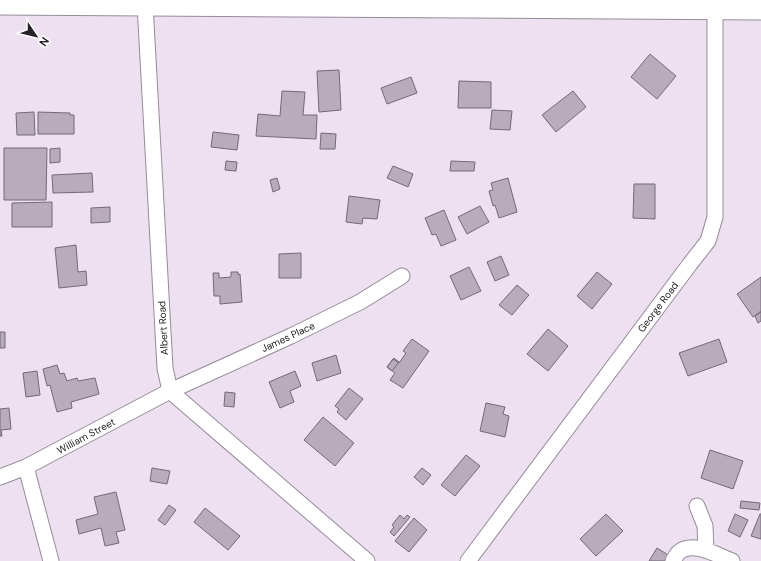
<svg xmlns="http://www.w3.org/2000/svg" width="761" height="561" viewBox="0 0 761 561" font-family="'DM Sans',sans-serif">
	<rect width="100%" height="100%" fill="#ede0f0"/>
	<path fill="#b8acbb" stroke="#736977" d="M650,54L676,76L657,99L631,77Z
		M339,70L341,110L319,112L317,71Z
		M411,77L417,93L387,104L381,88Z
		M459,81L491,82V108H458Z
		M282,91L305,92L303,115H317L316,139L256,136L258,114L280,116Z
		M573,91L586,107L556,132L542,115Z
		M492,110L512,111L510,130L490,129Z
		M34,112L35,135H17L16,113Z
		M38,112L70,113V115H74V134H38Z
		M213,132L239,135L237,150L211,147Z
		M321,133L336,134L335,149H320Z
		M4,148H47L46,200H4Z
		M60,148V162L50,163V149Z
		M226,161L237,162L236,171L225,170Z
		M451,161L475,162L474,171H450Z
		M393,166L413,174L408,187L387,178Z
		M92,173L93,192L53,193L52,175Z
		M277,178L280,189L273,192L270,180Z
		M508,178L517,212L499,218L495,205L493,206L489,191L493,190L491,183Z
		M634,184H655V219L633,218Z
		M349,196L380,200L377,219L363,218L362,224L346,222Z
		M52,202V227H12V203Z
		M480,206L489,222L467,234L458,217Z
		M110,207V222L91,223V208Z
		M444,210L456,240L441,246L436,234L432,235L425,218Z
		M76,245L78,272L86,271L87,285L59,288L55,248Z
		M301,253V278H279V254Z
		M501,256L509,275L495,281L487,262Z
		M469,267L481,291L461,300L450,276Z
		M231,272H238V275L240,274L242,302L220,304V296H214L213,273H219V278L231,277Z
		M597,272L612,284L592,309L577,296Z
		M761,277V311L753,317L737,294Z
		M517,285L529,295L512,315L499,305Z
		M761,312V321L758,323L755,316Z
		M548,329L568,346L548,371L527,354Z
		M0,332H5V348H0Z
		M412,339L429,351L403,388L390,380L395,373L387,367L393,359L399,363L406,353L403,351Z
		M719,339L727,362L688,376L679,353Z
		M336,355L341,373L317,381L312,363Z
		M394,358L399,362L392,371L387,367Z
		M57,365L60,374L64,373L67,381L77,378L78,381L95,378L99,394L71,402L72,408L57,412L50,385L47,386L43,369Z
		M37,371L40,395L26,397L23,373Z
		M295,371L301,386L290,391L294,402L280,408L269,382Z
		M349,388L363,399L346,420L337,412L339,409L335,406Z
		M225,392L235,393L234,407L224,406Z
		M486,403L505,407L503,414L509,416L505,437L480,431Z
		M9,408L11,429L1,430L2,436H0V409Z
		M323,417L354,443L335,466L304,440Z
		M710,450L743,461L733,489L701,478Z
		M466,455L480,466L455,496L441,485Z
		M152,468L170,471L167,484L150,481Z
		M422,468L431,475L423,485L414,477Z
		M116,492L125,530L116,532L119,543L105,546L101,528L79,534L76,520L98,514L94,497Z
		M741,501L760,503L759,510L740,508Z
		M169,505L176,510L165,525L158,520Z
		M205,508L240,536L228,550L194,522Z
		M606,514L623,531L596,556L580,539Z
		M735,514L748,520L740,537L728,531Z
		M760,514H761V539L751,536Z
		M400,515L404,519L407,515L410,517L394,536L390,532L394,527L392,525Z
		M414,518L427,530L409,552L395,541Z
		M657,548L670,556L667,561H649Z"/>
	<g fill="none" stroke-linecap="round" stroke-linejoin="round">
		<defs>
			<path id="street" d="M145,4L165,368L170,391L367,561
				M26,467L51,561
				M0,477L26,467L170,391L291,336L360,302L402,276
				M697,506L705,526L706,550
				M468,561L690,264L708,241L715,217V0
				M673,561C674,559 676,556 678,553C692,540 717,555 732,561"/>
			<path id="secondary" d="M0,4L761,9"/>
		</defs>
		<use href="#street" stroke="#968b99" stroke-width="17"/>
		<use href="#secondary" stroke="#968b99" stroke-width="23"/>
		<use href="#street" stroke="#fff" stroke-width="15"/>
		<use href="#secondary" stroke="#fff" stroke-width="21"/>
	</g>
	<g text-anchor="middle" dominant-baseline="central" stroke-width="3" stroke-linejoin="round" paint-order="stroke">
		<g font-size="10" fill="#272228" stroke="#fff">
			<text transform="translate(658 307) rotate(-53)">George Road</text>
			<text transform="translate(163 328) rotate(-93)">Albert Road</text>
			<text transform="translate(288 337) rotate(-25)">James Place</text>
			<text transform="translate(86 436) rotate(-28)">William Street</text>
		</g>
	</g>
	<g transform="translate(36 36) rotate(125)" stroke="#ffffff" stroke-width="3" paint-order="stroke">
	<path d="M0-3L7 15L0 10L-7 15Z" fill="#272228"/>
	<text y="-6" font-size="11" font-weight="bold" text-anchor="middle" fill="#272228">N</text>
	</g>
</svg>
